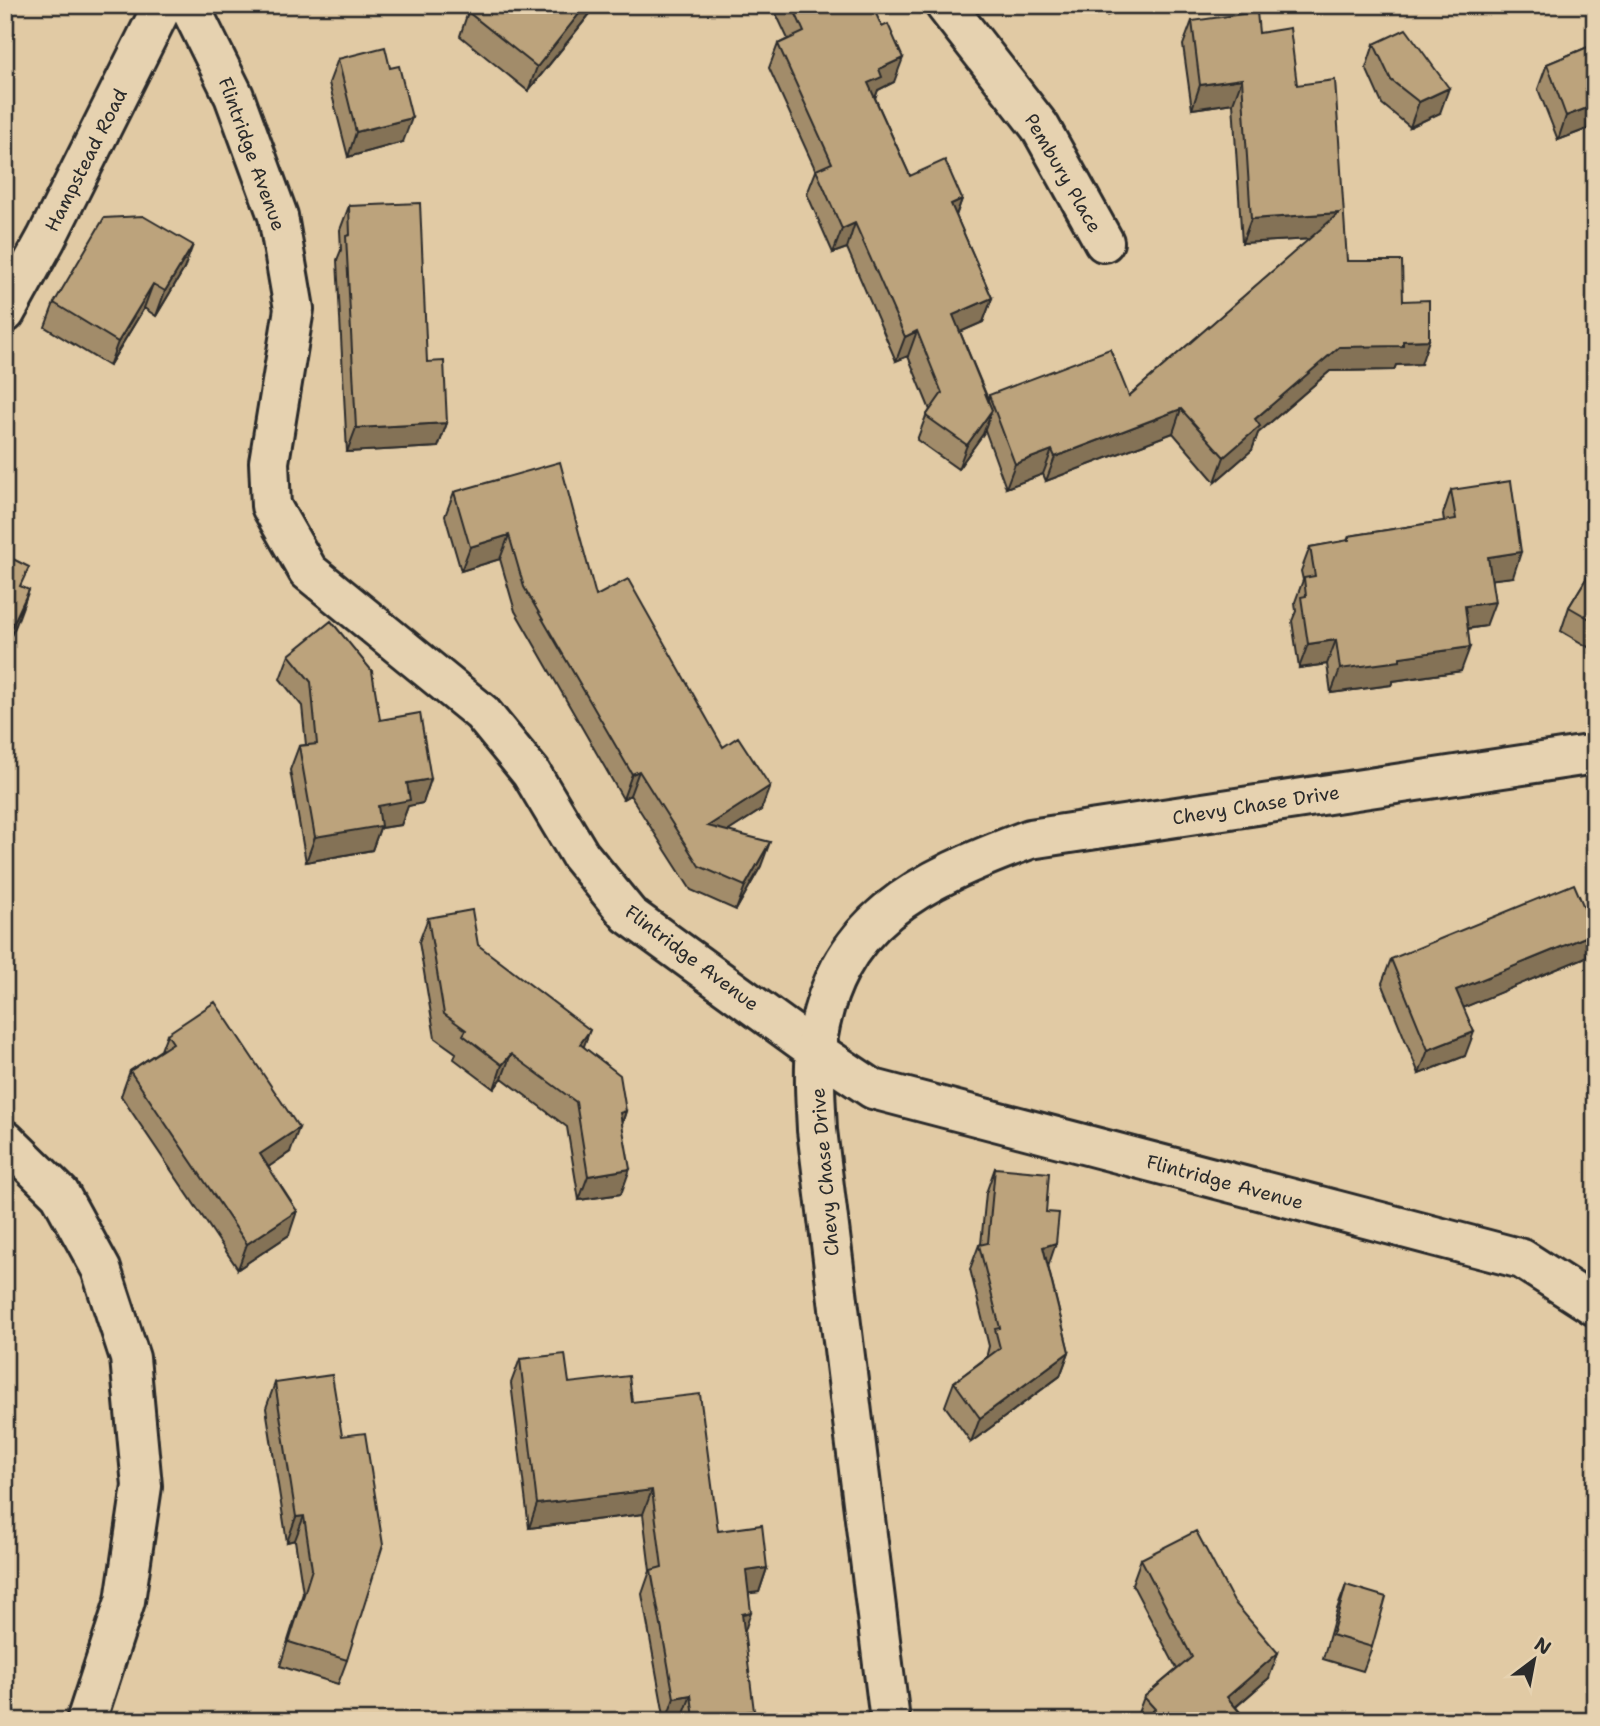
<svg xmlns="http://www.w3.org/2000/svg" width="1600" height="1726" viewBox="0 0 1600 1726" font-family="'Shantell Sans',sans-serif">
	<rect width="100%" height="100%" fill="#e1caa4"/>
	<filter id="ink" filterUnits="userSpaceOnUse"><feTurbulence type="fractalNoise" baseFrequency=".0143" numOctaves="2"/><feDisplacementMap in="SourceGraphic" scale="14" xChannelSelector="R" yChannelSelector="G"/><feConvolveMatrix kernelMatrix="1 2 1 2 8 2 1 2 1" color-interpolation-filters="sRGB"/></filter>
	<g filter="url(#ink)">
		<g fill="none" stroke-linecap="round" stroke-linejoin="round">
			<defs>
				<path id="minor" d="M189,5L234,96L278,216L294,309L269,462L271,506L308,571L482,713L531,773L580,855L629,915L816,1051
					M945,5L1040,127L1104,242
					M5,313L46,239L163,5
					M5,1140L60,1194L101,1269L130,1358L142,1486L125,1601L86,1721"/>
				<path id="tertiary" d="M816,1051L873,1089L1522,1259L1595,1306"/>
				<path id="secondary" d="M890,1721L817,1130C816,1104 813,1076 816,1050C831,920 921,880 1030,839L1595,754"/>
			</defs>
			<use href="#minor" stroke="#2b2b2b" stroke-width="44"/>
			<use href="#tertiary" stroke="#2b2b2b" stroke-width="44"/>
			<use href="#secondary" stroke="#2b2b2b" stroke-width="44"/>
			<use href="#minor" stroke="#e6d2b0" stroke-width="38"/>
			<use href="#tertiary" stroke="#e6d2b0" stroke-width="38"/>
			<use href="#secondary" stroke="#e6d2b0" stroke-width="38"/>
		</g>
		<path fill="#a28c6a" stroke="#2b2b2b" stroke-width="2" d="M597,5L528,91L460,36L468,12Z
			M772,5H872L894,82L878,90L875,98L910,176L962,199L956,216L992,298L983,322L960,332L988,399L989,395L1129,396L1310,239L1242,243L1233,103L1192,109L1183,45L1192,21L1259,33L1297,85L1347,261L1403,301L1421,364L1396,365L1394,370L1330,371L1258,433L1252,450L1215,482L1173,433L1046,481L1043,474L1006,488L985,430L983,434L958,469L917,440L926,416L930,410L908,356L896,361L847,248L833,253L807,194L816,171L769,68L778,44L788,39Z
			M1104,5H1130L1108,15Z
			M1374,44L1440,113L1410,127L1382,104L1366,68Z
			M1595,44V126L1558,140L1538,89L1547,64Z
			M338,59L403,142L348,157L329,83Z
			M349,206L427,362L447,423L438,447L347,452L337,260L341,250L340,230Z
			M184,269L156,316L144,308L109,366L45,327L54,303Z
			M1451,490L1513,577L1492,579L1486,626L1468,629L1461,671L1393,681L1391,685L1331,693L1327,664L1299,668L1292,621L1296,611L1295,602L1303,580L1301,571L1310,547L1347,541L1349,536L1444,521L1443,514Z
			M454,492L596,596L723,747L761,810L728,831L761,866L736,910L691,890L630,795L623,799L515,611L500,559L461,571L445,516Z
			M1595,564V651L1561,631L1569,607Z
			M289,655L380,720L431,779L423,803L408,806L401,825L380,828L372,850L306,862L290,770L299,746L306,745L302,706L280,679Z
			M428,918L478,945L584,1047L626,1111L622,1124L621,1194L579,1200L567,1127L502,1078L494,1089L454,1059L456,1053L435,1038L419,942Z
			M1586,957L1464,1007L1465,1056L1419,1074L1382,983L1391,959Z
			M167,1034L290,1152L268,1167L289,1235L238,1269L121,1096L130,1071L161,1050Z
			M995,1168L1046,1212L1048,1266L1069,1352L1060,1376L971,1442L945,1406L954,1382L987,1357V1354L989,1346L970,1269L979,1245L981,1244L986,1193Z
			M520,1359L569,1383L632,1402L718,1531L767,1568L759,1592L749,1593L744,1632L750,1721H682V1719L673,1721H665L642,1594L650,1571L643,1514L529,1528L511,1383Z
			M275,1383L347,1660L338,1684L280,1666L303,1593L295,1540L287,1542L266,1408Z
			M1141,1559L1269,1678L1236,1707L1247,1721H1135L1144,1697L1177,1669L1132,1584Z
			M1346,1585L1372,1647L1363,1671L1323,1659L1337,1609Z"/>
		<path fill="#847256" stroke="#2b2b2b" stroke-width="2" d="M586,5H597L528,91L537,67Z
			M1112,5H1130L1108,15Z
			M903,58L894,82L878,90L874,101L868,83L879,69Z
			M1242,79L1233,103L1192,109L1200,85Z
			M1449,88L1440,113L1410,127L1419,102Z
			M1595,105V126L1558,140L1566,116Z
			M412,118L403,142L348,157L356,132Z
			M962,199L953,223L951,204Z
			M1339,213L1330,238L1242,243L1251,219Z
			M855,223L847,248L833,253L842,229Z
			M193,245L184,269L156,316L165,291Z
			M153,284L144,308L109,366L118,342Z
			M992,298L983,322L944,339L953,315Z
			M917,331L908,356L896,361L905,337Z
			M1429,340L1421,364L1396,365L1394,370L1330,371L1258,433L1252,450L1215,482L1224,457L1255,419L1339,347L1403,341Z
			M1181,409L1173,433L1046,481L1055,457Z
			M992,410L983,434L958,469L967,445Z
			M447,423L438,447L347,452L356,428Z
			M1052,450L1043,474L1006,488L1015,464Z
			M509,535L500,559L461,571L470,547Z
			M1521,552L1513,577L1479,581L1488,557Z
			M29,590L16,625L5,649V641Z
			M1495,602L1486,626L1456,630L1465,606Z
			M1336,640L1327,664L1299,668L1308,644Z
			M1470,647L1461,671L1393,681L1391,685L1331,693L1340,669L1400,657Z
			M639,771L630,795L623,799L632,774Z
			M431,779L423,803L408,806L401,825L380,828L372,850L306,862L315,837L407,783Z
			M770,786L761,810L699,850L708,826Z
			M770,842L761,866L736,910L745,886Z
			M1595,933L1586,957L1448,1014L1456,990Z
			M590,1030L581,1054L580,1044Z
			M1474,1032L1465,1056L1419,1074L1428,1050Z
			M511,1054L502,1078L494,1089L502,1065Z
			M626,1111L618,1135L620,1113Z
			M299,1128L290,1152L251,1179L260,1154Z
			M630,1169L621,1194L579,1200L588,1176Z
			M297,1211L289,1235L238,1269L247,1244Z
			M1056,1243L1048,1267L1043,1247Z
			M1069,1352L1060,1376L971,1442L980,1418Z
			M652,1490L643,1514L529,1528L537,1504Z
			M304,1516L295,1540L287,1542L296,1517Z
			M767,1568L759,1592L737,1595L746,1571Z
			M751,1612L743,1637L742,1614Z
			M1278,1653L1269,1678L1219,1721L1227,1697Z
			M691,1695L682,1719L666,1721L674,1698Z
			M754,1711L750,1721H693L694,1718Z"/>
		<path fill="#bca37b" stroke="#2b2b2b" stroke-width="2" d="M474,5H586L537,67L468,12Z
			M792,5H872L882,27L888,24L903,58L879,69L882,77L868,83L910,176L945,160L962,199L951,204L992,298L953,315L992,410L967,445L926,416L942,393L917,331L905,337L855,223L842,229L816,170L832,163L778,44L804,32Z
			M1257,12L1259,33L1290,28L1297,85L1335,80L1347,261H1402L1403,301L1429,300V340L1403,341V346L1339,347L1255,419L1260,426L1224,457L1181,409L1055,457L1052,450L1015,464L989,395L1110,349L1129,396L1339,213L1251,219L1242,79L1200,85L1192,21Z
			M1406,29L1449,88L1419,102L1391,80L1374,44Z
			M1595,44V105L1566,116L1547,64Z
			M385,47L390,68L399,66L412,118L356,132L338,59Z
			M420,203L427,362L444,361L447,423L356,428L346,236L350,235L349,206Z
			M143,216L193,245L165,291L153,284L118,342L54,303L104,218Z
			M560,462L596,596L628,579L723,747L738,737L770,786L708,826L770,842L745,886L699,866L639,771L632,774L524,587L509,535L470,547L454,492Z
			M1511,481L1521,552L1488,557L1495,602L1465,606L1470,647L1400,657V661L1340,669L1336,640L1308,644L1301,597L1306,596L1304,578L1315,576L1310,547L1349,540V536L1456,519L1451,490Z
			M5,555L29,567L20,586L29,590L5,641Z
			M1595,564V622L1569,607Z
			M331,621L372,671L380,720L420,713L431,779L407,783L410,800L378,806L381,826L315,837L299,746L317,744L311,682L289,655Z
			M1574,884L1595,933L1456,990L1474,1032L1428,1050L1391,959Z
			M472,910L478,945L590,1030L580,1044L620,1075L626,1111L620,1113L630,1169L588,1176L576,1102L511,1054L502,1065L463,1035L466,1030L444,1014L428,918Z
			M215,1002L299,1128L260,1154L297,1211L247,1244L130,1071L173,1043L167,1034Z
			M995,1168L1049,1173L1046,1212L1059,1213L1056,1243L1043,1247L1069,1352L980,1418L954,1382L1000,1348L995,1329L1000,1328L979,1245L988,1243Z
			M565,1354L569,1383L629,1376L632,1402L700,1394L718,1531L762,1525L767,1568L746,1571L751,1612L742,1614L754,1711L694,1718L691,1695L674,1698L651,1570L662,1567L652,1490L537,1504L520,1359Z
			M332,1375L342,1436L365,1433L383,1545L347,1660L289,1642L312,1569L304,1516L296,1517L275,1383Z
			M1196,1531L1234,1602L1278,1653L1227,1697L1247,1721H1141L1155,1709L1144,1697L1192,1657L1141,1559Z
			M1346,1585L1386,1597L1372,1647L1332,1635Z"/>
	</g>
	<g text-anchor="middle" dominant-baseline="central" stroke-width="5" stroke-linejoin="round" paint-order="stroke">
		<g font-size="19" fill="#2b2b2b" stroke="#e6d2b0">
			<text transform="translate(252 154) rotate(70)">Flintridge Avenue</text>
			<text transform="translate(86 160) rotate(-63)">Hampstead Road</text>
			<text transform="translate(1063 173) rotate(60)">Pembury Place</text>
			<text transform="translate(1256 805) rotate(-9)">Chevy Chase Drive</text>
			<text transform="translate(692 958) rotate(37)">Flintridge Avenue</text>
			<text transform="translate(825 1172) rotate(-95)">Chevy Chase Drive</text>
			<text transform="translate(1225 1182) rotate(15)">Flintridge Avenue</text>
		</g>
	</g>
	<rect width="1600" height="1726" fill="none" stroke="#e6d2b0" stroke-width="28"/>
	<rect x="14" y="14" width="1572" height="1698" fill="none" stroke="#2b2b2b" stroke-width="2.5" filter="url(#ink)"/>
	<g transform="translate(1534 1660) rotate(32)" stroke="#e6d2b0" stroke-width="5" paint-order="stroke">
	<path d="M0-5L12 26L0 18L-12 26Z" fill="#2b2b2b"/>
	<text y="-10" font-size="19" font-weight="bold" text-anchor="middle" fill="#2b2b2b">N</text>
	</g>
</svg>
